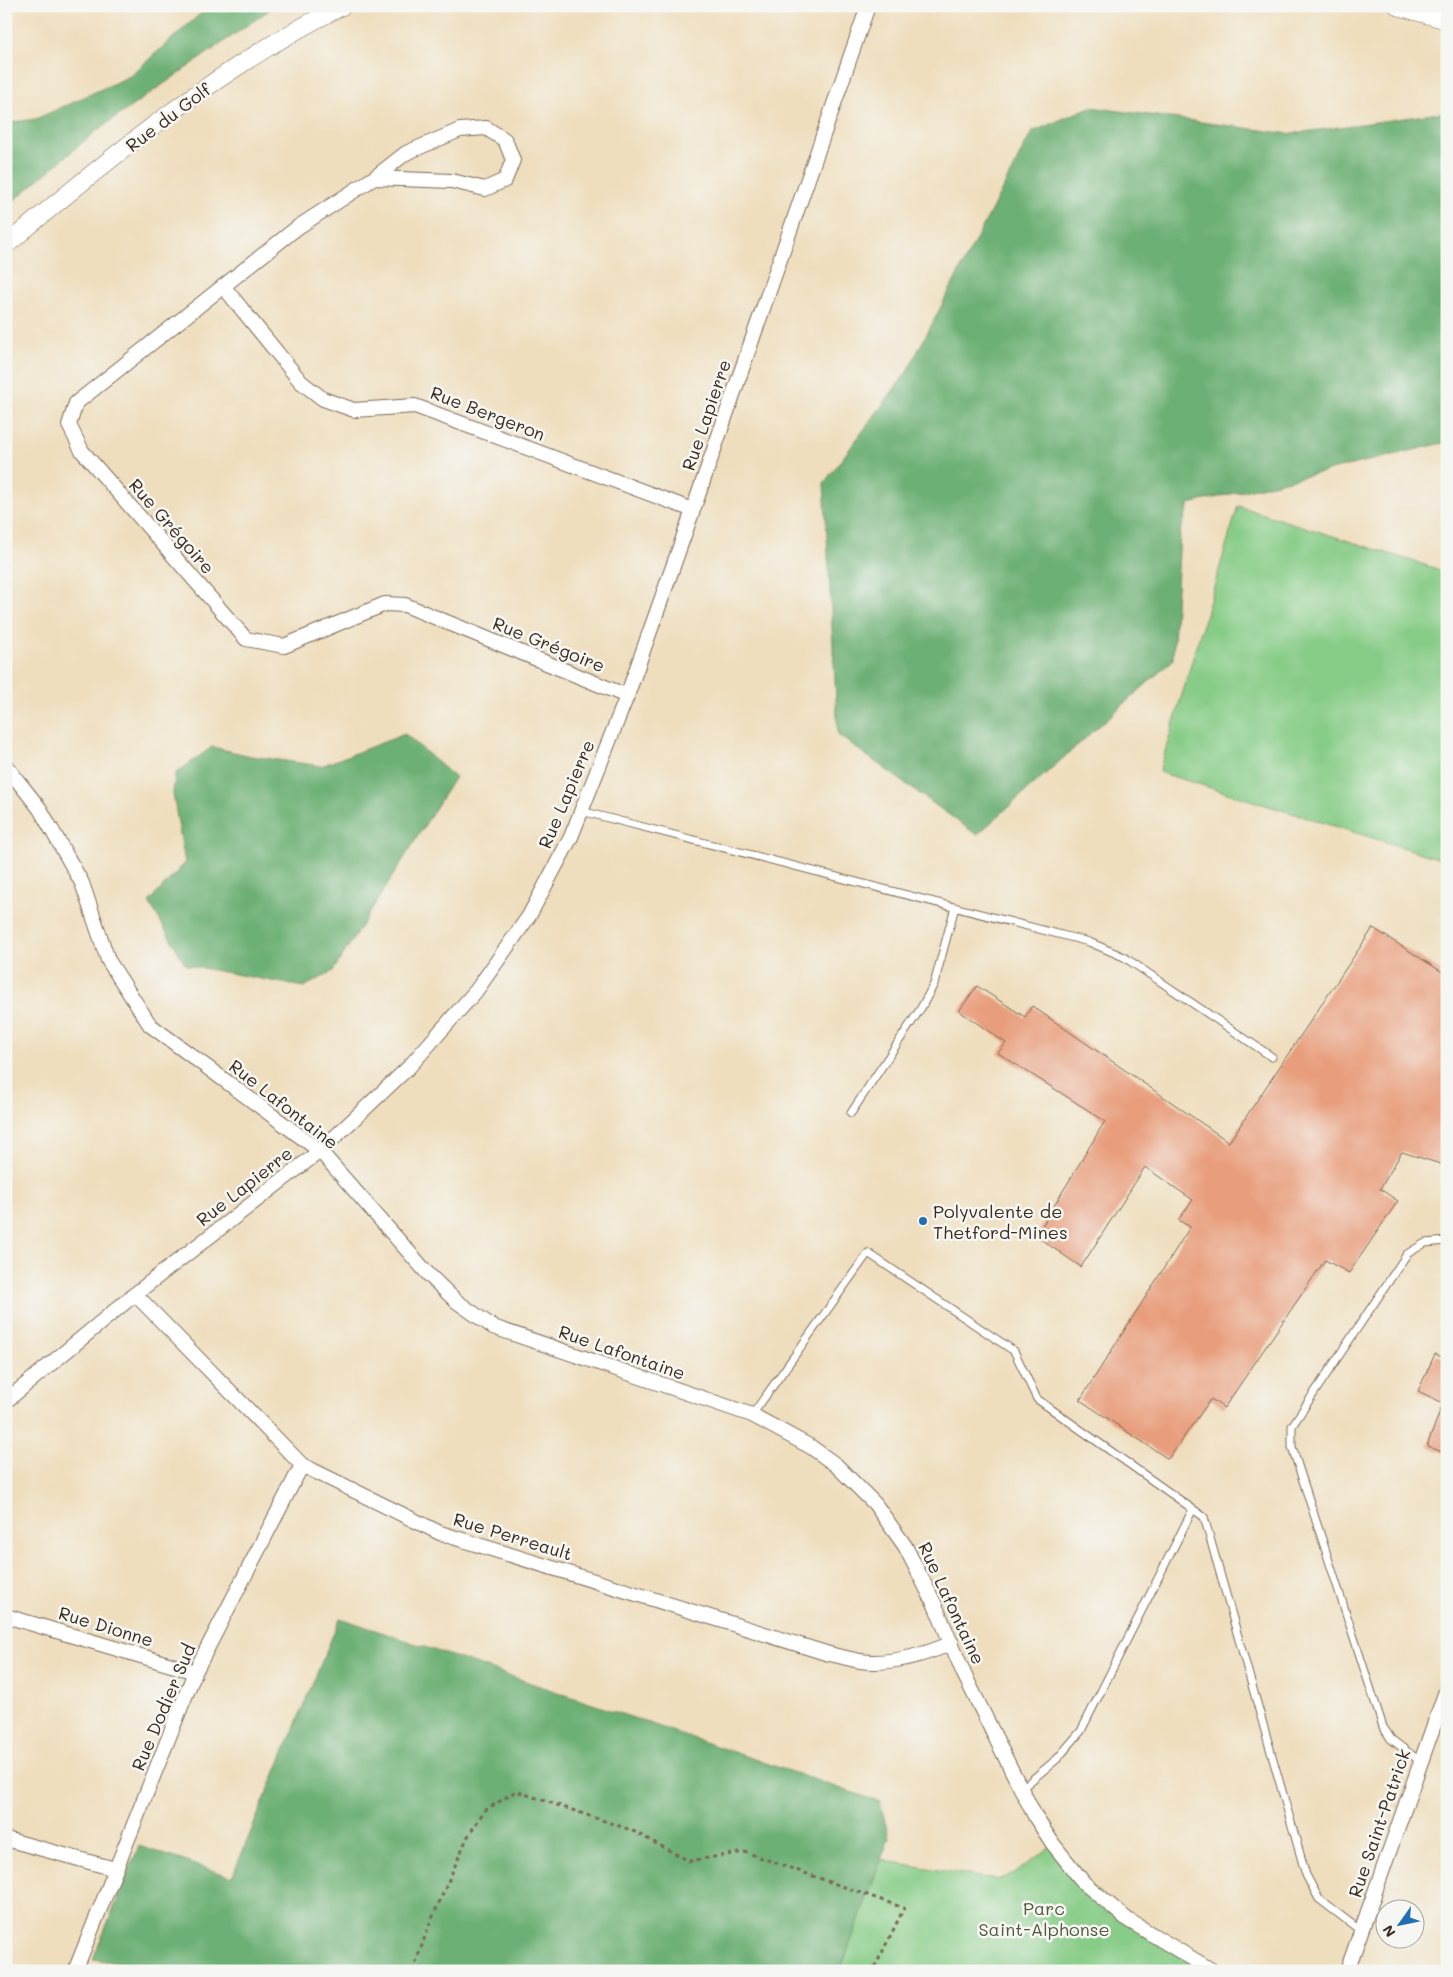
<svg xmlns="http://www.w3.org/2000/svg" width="1453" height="1977" viewBox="0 0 1453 1977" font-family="Mali,sans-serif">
	<rect width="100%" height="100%" fill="#f6f6f2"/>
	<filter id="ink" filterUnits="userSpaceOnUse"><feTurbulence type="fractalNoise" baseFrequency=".02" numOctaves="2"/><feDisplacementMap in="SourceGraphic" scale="10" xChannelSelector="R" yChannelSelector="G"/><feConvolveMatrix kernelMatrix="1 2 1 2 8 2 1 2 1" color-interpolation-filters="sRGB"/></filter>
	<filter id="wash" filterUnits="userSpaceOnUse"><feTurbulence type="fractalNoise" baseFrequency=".0096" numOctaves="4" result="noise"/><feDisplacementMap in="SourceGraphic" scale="20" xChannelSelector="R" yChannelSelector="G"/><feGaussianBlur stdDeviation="1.12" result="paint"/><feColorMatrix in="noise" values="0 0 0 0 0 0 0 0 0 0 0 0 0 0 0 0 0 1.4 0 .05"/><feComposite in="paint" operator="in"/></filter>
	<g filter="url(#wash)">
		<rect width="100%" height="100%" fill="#efdebd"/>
		<path fill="#87cc87" stroke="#617b52" d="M1238,506L1447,572V861L1159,772Z
			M1053,1844L1084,1883L1216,1971H840L881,1860L997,1880L1017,1872Z"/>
		<path fill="#6db074" stroke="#546d49" d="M209,6H275L95,132L6,207V123L36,119L130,76Z
			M1090,107L1290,134L1447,112V442L1189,504L1180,533L1173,660L977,835L838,735L824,483L907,372L1032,132Z
			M405,734L455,777L333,971L304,987L186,965L149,902L185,863L173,794L175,774L212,747L251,756L321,766Z
			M340,1618L880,1802L889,1838L840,1971H168L93,1959L139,1846L232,1877Z"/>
		<g id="blocks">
			<path fill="#e89d7c" d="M1373,928L1447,975V1166L1402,1152L1380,1189L1398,1201L1349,1273L1325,1260L1224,1408L1211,1399L1168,1459L1080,1400L1190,1227L1178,1220L1193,1200L1145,1167L1081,1267L1036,1236L1105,1121L998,1053L1006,1043L959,1011L977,986L1025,1017L1032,1006L1229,1142Z
				M1435,1354L1447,1359V1454L1427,1446L1443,1403L1418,1391Z"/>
		</g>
	</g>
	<g filter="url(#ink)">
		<use href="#blocks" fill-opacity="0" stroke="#7a6956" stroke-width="1"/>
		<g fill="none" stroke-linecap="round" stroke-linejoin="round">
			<defs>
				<path id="service" d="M581,811L1089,942L1124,957L1272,1057
					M851,1113L921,1008L934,984L955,907
					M752,1415L868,1253L1014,1351L1037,1399L1204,1517L1306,1875L1319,1899L1361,1931
					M1421,1762L1391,1739L1383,1727L1292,1447V1426L1407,1254L1425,1243L1447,1241
					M1021,1789L1057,1759L1081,1731L1193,1509"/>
				<path id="minor" d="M374,178L452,181L485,189L505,180L513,160L505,140L486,128L460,130L406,153L374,178L298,227L76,403L69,425L82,451L246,639L284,646L385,604L405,605L627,696
					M223,286L301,382L323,399L354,410L415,406L693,510
					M6,766L40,809L82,883L108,960L150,1025L320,1151L429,1275L456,1301L493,1327L752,1415L811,1447L836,1465L875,1504L905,1546L935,1605L964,1674L1012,1771L1036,1818L1053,1844L1084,1883L1128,1920L1213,1971
					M135,1294L302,1465L440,1533L829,1654C839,1656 850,1659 860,1661C890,1665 924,1655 952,1643
					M6,1401L135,1294L320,1151L409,1067L476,991L529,916L571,837L627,696L693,510L868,6
					M6,1616L195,1672
					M6,1839L115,1869
					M75,1971L195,1672L302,1465
					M1347,1971L1447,1688"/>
				<path id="tertiary" d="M1398,6L1447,20
					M6,245C111,157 219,67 342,6"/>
			</defs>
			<use href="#service" stroke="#7a6956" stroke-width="9"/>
			<use href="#minor" stroke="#7a6956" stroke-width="16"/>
			<use href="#tertiary" stroke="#7a6956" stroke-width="19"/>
			<path stroke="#7a6956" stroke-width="3" stroke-dasharray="4 4" stroke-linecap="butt" d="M413,1971L428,1928L467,1838L484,1811L516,1791L631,1830L689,1861L745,1852L904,1908L873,1971"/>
			<use href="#service" stroke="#fff" stroke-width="7"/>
			<use href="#minor" stroke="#fff" stroke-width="14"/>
			<use href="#tertiary" stroke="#fff" stroke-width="18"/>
		</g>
	</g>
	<circle fill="#1f6fb2" stroke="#f6f6f2" stroke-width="2" cx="923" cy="1221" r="5"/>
	<g text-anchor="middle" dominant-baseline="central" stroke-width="5" stroke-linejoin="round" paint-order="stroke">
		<g font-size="18" fill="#3b2a1e" stroke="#f6f6f2">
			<text transform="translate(168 117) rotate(-37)">Rue du Golf</text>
			<text transform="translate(488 413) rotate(21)">Rue Bergeron</text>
			<text transform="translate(706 415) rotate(-71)">Rue Lapierre</text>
			<text transform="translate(172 526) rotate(49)">Rue Grégoire</text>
			<text transform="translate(549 644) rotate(22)">Rue Grégoire</text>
			<text transform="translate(566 794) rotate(-67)">Rue Lapierre</text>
			<text transform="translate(284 1104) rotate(38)">Rue Lafontaine</text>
			<text transform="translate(244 1186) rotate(-38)">Rue Lapierre</text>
			<text transform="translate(622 1352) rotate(19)">Rue Lafontaine</text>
			<text transform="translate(513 1536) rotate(17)">Rue Perreault</text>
			<text transform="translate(952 1603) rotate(65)">Rue Lafontaine</text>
			<text transform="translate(106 1626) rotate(17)">Rue Dionne</text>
			<text transform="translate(163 1707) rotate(-67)">Rue Dodier Sud</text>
			<text transform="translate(1379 1823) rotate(-71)">Rue Saint-Patrick</text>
		</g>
		<g font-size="18" fill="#3b2a1e" stroke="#f6f6f2" text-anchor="start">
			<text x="933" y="1211">Polyvalente de<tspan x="933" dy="21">Thetford-Mines</tspan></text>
		</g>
		<g font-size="18" fill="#525b3e" stroke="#f6f6f2">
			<text x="1044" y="1908">Parc<tspan x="1044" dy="21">Saint-Alphonse</tspan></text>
		</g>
	</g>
	<rect width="1453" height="1977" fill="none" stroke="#f6f6f2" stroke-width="25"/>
	<g transform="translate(1400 1924) rotate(237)"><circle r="24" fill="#f6f6f2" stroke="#aba49d"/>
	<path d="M0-4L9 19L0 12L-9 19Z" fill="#1f6fb2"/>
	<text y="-8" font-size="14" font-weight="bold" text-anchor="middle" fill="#3b2a1e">N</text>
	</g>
</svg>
